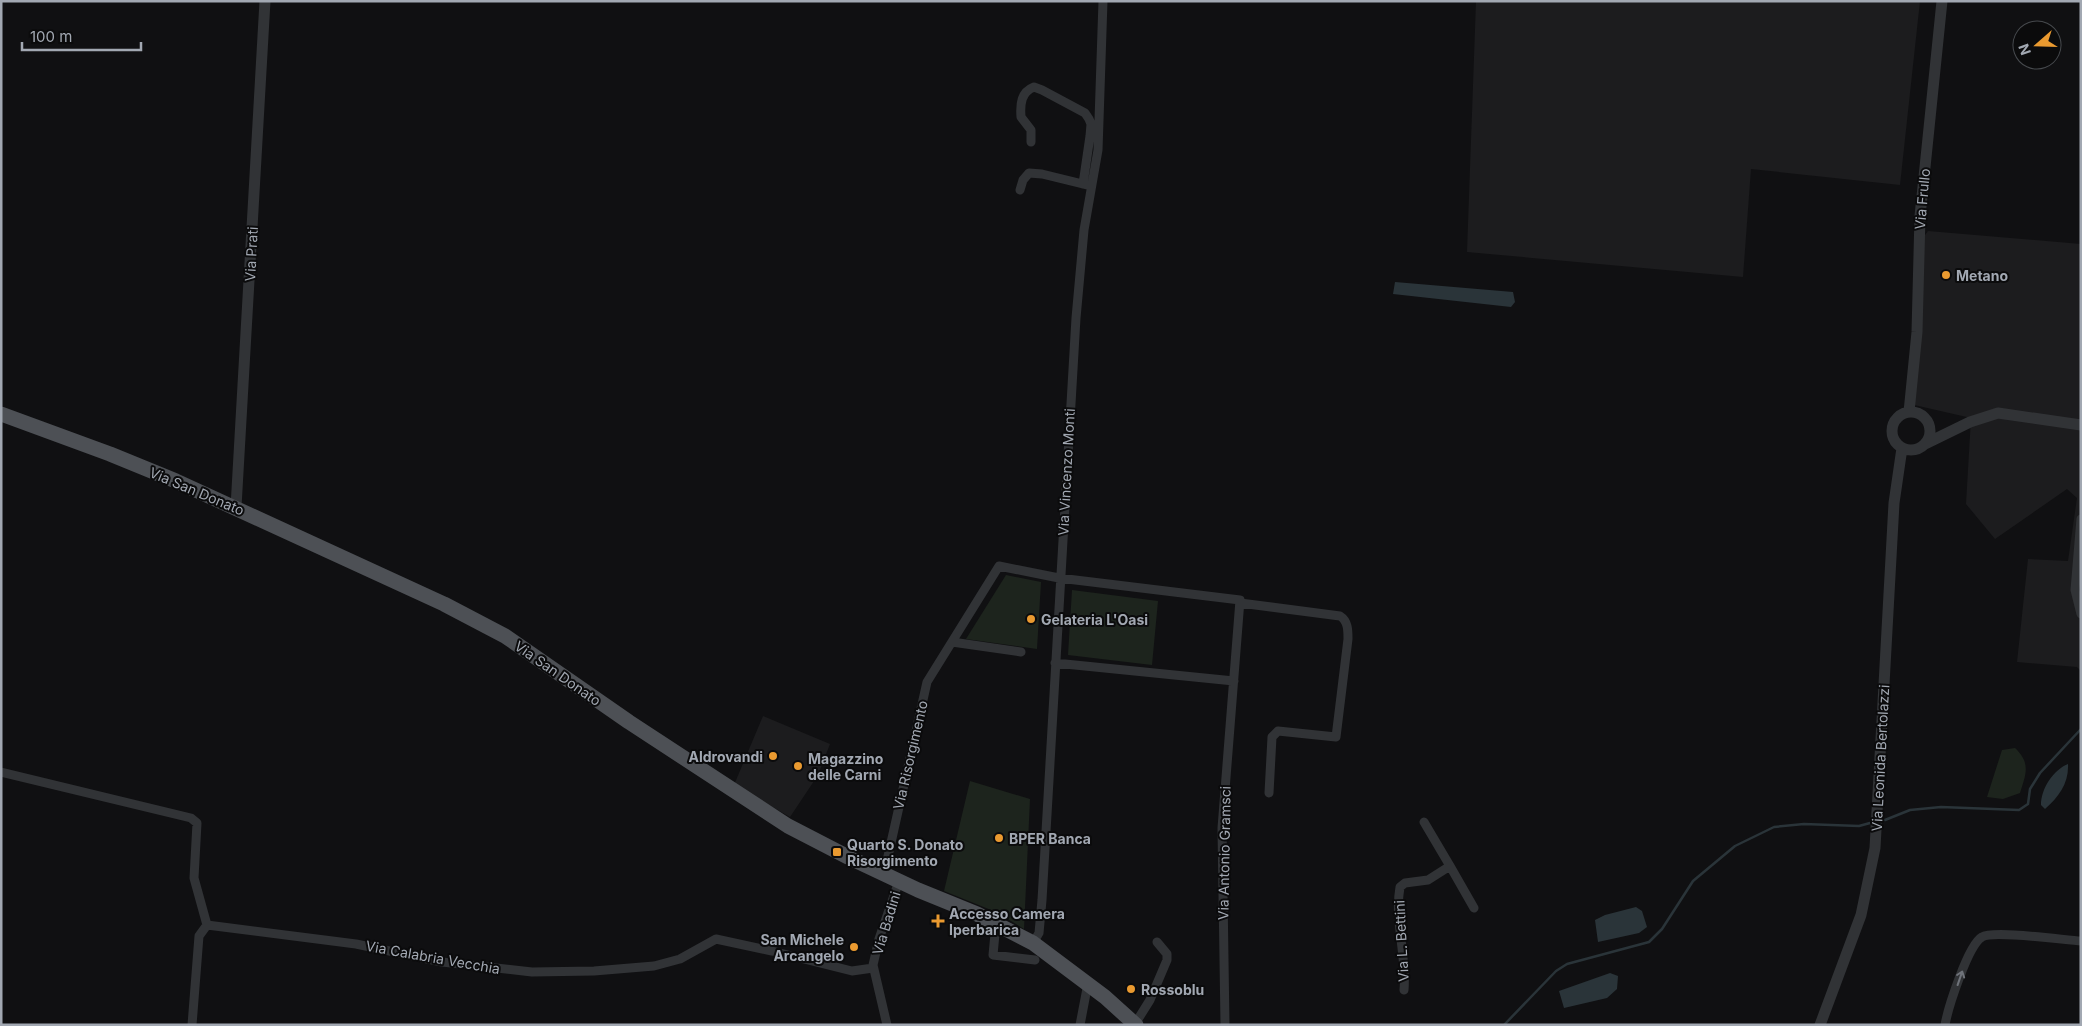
<svg xmlns="http://www.w3.org/2000/svg" width="2082" height="1026" viewBox="0 0 2082 1026" font-family="Inter,sans-serif">
	<rect width="100%" height="100%" fill="#101012"/>
	<path fill="#1c1c1e" d="M1476,1H1920L1900,185L1751,169L1743,277L1467,252Z
		M1928,231L2081,244V671L2077,667L2017,662L2028,559L2068,561L2077,498L2067,489L1995,539L1966,504L1971,418L1910,404L1920,242Z
		M763,716L830,744L818,775L790,817L734,785Z"/>
	<path fill="#1d241d" d="M1006,575L1041,582L1037,649L966,639Z
		M1072,590L1158,601L1152,665L1068,655Z
		M2015,748C2031,763 2026,774 2020,793L2003,799L1987,797L2002,750Z
		M970,781L1030,799L1024,929L996,912L944,891Z"/>
	<path fill="#2a3439" d="M1395,282L1513,292L1515,302L1511,307L1393,294Z
		M2068,764C2069,783 2059,797 2045,809L2041,805C2041,789 2053,770 2068,764Z
		M1636,907L1642,911L1647,927L1639,933L1598,942L1595,920L1605,915Z
		M1610,973L1618,976L1617,989L1607,998L1564,1008L1559,991Z"/>
	<g fill="none" stroke-linecap="round" stroke-linejoin="round">
		<path stroke="#2a3439" stroke-width="2.5" d="M1885,820L1910,810L1941,807L2019,810L2028,804L2030,789L2040,773L2081,729
			M1504,1025L1556,971L1567,964L1649,942L1662,929L1693,881L1735,846L1774,827L1804,824L1859,826L1870,823"/>
		<path stroke="#313336" stroke-width="9" d="M1031,142V130L1021,117C1020,104 1021,92 1034,87L1042,90L1085,113L1089,119L1091,124L1090,136L1083,184
			M1020,190L1023,180L1029,173L1042,174L1087,185
			M2081,519L2075,590L2081,614
			M1240,603L1340,616C1348,621 1348,630 1348,639L1336,737L1278,731L1272,737L1269,793
			M952,642L1021,652
			M1055,663L1234,681
			M1,772L191,818L197,823L194,878L207,925
			M1424,822L1450,866
			M884,874L927,682L999,566L1059,578L1240,600L1222,828L1225,1025
			M996,923L993,955L1035,960
			M1033,943L1039,933L1042,900L1076,318L1084,230L1098,150L1103,1
			M1404,990C1407,956 1394,921 1400,887L1405,883L1428,880L1450,866L1474,908
			M1135,1024L1150,1000L1167,960V954L1157,942
			M192,1025L199,936L207,925L356,944L442,962L532,972L594,971L654,966L680,959L716,939L772,951L852,971L873,968
			M887,1025L873,965L879,939L899,881
			M1080,1025L1088,983
			M1945,1025C1948,1008 1968,945 1982,937C1993,930 2064,940 2081,941"/>
		<path stroke="#313336" stroke-width="11" d="M1909,412L1917,332L1920,216L1942,1
			M1892 431a19 19 0 1 1 38 0a19 19 0 1 1-38 0Z
			M1925,444L1970,422L1998,413L2081,425
			M236,507L265,1
			M1820,1025L1861,915L1875,848L1894,503L1902,448"/>
		<path stroke="#4d5055" stroke-width="15" d="M1,414L110,454L176,481L444,604L505,636L629,722L788,826L848,857L918,890L977,914L1033,943L1105,997L1136,1025"/>
	</g>
	<defs><path id="oneway-shaft" d="M-6 0H5M1.5-3L5.5 0L1.5 3" fill="none" stroke-width="1.6" stroke-linecap="round" stroke-linejoin="round" transform="scale(1.25)"/></defs>
	<use stroke="#6f737a" href="#oneway-shaft" transform="translate(1960 978) rotate(-71)"/>
	<g fill="#ea9a30" stroke="#0b0b0c" stroke-width="2">
		<circle cx="1946" cy="275" r="5"/>
		<circle cx="1031" cy="619" r="5"/>
		<circle cx="773" cy="756" r="5"/>
		<circle cx="798" cy="766" r="5"/>
		<circle cx="999" cy="838" r="5"/>
		<rect x="832" y="847" width="10" height="10" rx="2.5"/>
		<path d="M935.5 913.5h5v5h5v5h-5v5h-5v-5h-5v-5h5z"/>
		<circle cx="854" cy="947" r="5"/>
		<circle cx="1131" cy="989" r="5"/>
	</g>
	<g text-anchor="middle" dominant-baseline="central" stroke-width="4" stroke-linejoin="round" paint-order="stroke">
		<g font-size="14" fill="#a2a8b2" stroke="#0b0b0c">
			<text transform="translate(1922 199) rotate(-85)">Via Frullo</text>
			<text transform="translate(251 254) rotate(-87)">Via Prati</text>
			<text transform="translate(1066 472) rotate(-87)">Via Vincenzo Monti</text>
			<text transform="translate(197 491) rotate(23)">Via San Donato</text>
			<text transform="translate(558 673) rotate(35)">Via San Donato</text>
			<text transform="translate(910 755) rotate(-77)">Via Risorgimento</text>
			<text transform="translate(1880 758) rotate(-87)">Via Leonida Bertolazzi</text>
			<text transform="translate(1224 853) rotate(-89)">Via Antonio Gramsci</text>
			<text transform="translate(886 923) rotate(-73)">Via Badini</text>
			<text transform="translate(1401 941) rotate(-93)">Via L. Bettini</text>
			<text transform="translate(433 957) rotate(10)">Via Calabria Vecchia</text>
		</g>
		<g font-size="14" font-weight="bold" fill="#a2a8b2" stroke="#0b0b0c" text-anchor="start">
			<text x="1956" y="275">Metano</text>
			<text x="1041" y="619">Gelateria L'Oasi</text>
			<text x="763" y="756" text-anchor="end">Aldrovandi</text>
			<text x="808" y="758">Magazzino<tspan x="808" dy="16">delle Carni</tspan></text>
			<text x="1009" y="838">BPER Banca</text>
			<text x="847" y="844">Quarto S. Donato<tspan x="847" dy="16">Risorgimento</tspan></text>
			<text x="949" y="913">Accesso Camera<tspan x="949" dy="16">Iperbarica</tspan></text>
			<text x="844" y="939" text-anchor="end">San Michele<tspan x="844" dy="16">Arcangelo</tspan></text>
			<text x="1141" y="989">Rossoblu</text>
		</g>
	</g>
	<rect width="2082" height="1026" fill="none" stroke="#a2a8b2" stroke-width="5"/>
	<g transform="translate(2037 45) rotate(250)"><circle r="24" fill="#0b0b0c" stroke="#474a4e"/>
	<path d="M0-4L9 19L0 12L-9 19Z" fill="#ea9a30"/>
	<text y="-8" font-size="14" font-weight="bold" text-anchor="middle" fill="#a2a8b2">N</text>
	</g>
	<path d="M22 42v8h119v-8" fill="none" stroke="#a2a8b2" stroke-width="2.5"/>
	<text x="30" y="42" font-size="15" fill="#a2a8b2" stroke="#0b0b0c" stroke-width="4" paint-order="stroke">100 m</text>
</svg>
